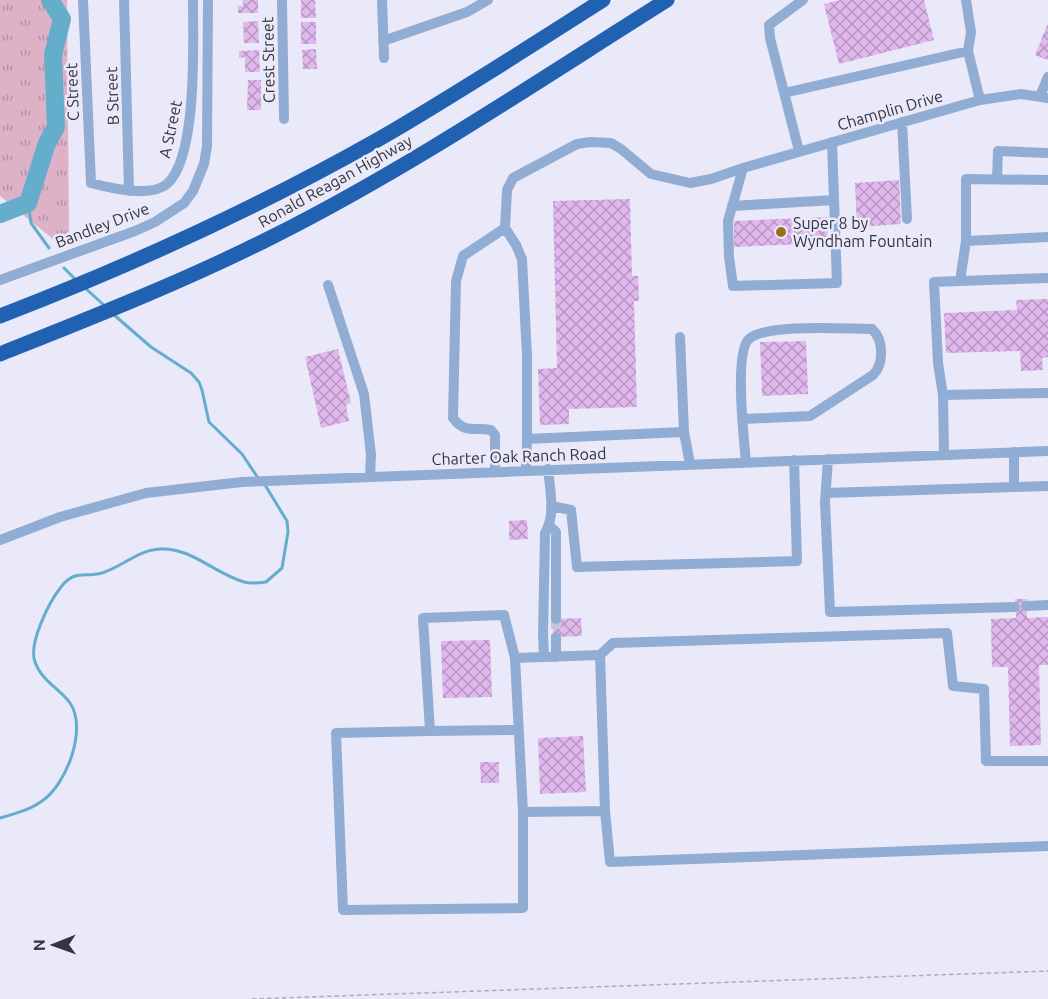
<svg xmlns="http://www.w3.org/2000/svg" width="1048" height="999" viewBox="0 0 1048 999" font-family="Ubuntu,sans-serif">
	<defs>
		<pattern id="grass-tufts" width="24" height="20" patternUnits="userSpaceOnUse" patternTransform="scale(1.5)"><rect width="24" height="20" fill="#deb2c6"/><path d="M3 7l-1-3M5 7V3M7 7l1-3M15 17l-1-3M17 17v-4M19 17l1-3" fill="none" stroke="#b591a2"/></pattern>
		<pattern id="building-cross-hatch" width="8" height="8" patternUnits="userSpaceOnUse" patternTransform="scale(1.5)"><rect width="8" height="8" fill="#e1b8ed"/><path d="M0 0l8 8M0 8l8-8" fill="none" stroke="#b796c1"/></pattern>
	</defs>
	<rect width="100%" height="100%" fill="#eae9fa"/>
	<path fill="url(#grass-tufts)" d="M0,0H67L69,232L53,239L0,196Z"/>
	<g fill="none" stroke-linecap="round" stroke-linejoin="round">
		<path stroke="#64aecb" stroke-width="3" d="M28,203L31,223L49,248
			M64,268L77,281
			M84,287L106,307
			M113,314L151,347L191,373L199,382L202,390L209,422L242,454L258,478
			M0,818C14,814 30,810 42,801C66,785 88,729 70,703C60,689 41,680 35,662C28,644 49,602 61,587C75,569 84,578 102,573C122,567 138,550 160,549C191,547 215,574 244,582C251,584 259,583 266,582L282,568L288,532L287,521L265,485"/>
		<path stroke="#64aecb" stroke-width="18" d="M0,214L28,203L47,143L56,127L53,55L62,19L50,0"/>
	</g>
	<path fill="url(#building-cross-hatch)" d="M243,0H258V13H238V6H243Z
		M301,0H315L316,18H301Z
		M840,0H924L934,40L839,64L824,4Z
		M258,21L259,43H244L243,22Z
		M301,22H316V44H301Z
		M1048,23V60L1035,55Z
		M316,49L317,69H303L302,50Z
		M259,50L260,72H245V57L239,58V51Z
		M248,80H261V110H247Z
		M899,180L901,224L857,227L855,183Z
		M630,199L632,276H638L639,301H634L637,407L569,409V424L540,425L538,369L557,368L553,201Z
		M827,217L828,243L734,247V221Z
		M1048,299V357L1042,358L1043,370L1021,371L1020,351L946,353L944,313L1017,310L1016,300Z
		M806,341L808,394L762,396L760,342Z
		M338,349L351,403L346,405L349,421L321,428L305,357Z
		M527,520L528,539L509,540V521Z
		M1015,599H1027V618L1048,617V665H1039L1041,745L1010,746L1008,667H992L991,619L1016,618Z
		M581,618L582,636L553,637V619Z
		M490,640L492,697L443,698L441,641Z
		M583,736L586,792L540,794L538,738Z
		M480,762H499V783H481Z"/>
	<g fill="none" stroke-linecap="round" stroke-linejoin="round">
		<path stroke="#c6c5d4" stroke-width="10" stroke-dasharray="10 5" stroke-linecap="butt" d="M556,619V637"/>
		<path stroke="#aeadbc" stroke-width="1.5" stroke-dasharray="4.5 3" stroke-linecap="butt" d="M252,999L1048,971"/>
		<path stroke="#91add4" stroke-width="10" d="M83,0L91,183C110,188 150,198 167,184C198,157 193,40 193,0
			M124,0L129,191
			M282,0L284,119
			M382,0L384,58
			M966,0L971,32L968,51L980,100
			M383,41L467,12L488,0
			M784,93L968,51
			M1040,96L1048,77
			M902,122L907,219
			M799,151L770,38L769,25L803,0
			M743,168L728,221L729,257L733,286L837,283L832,142
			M997,179L998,151L1048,153
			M732,206L834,200
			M1048,237L966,241L960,281L934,282L938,363L943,395L1048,393
			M966,241V179L1048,180
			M0,280L135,231L155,222L184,203L193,191L204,164L207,146L208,0
			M960,281L1048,278
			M328,285L364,394L371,455L370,476
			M680,337L684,432
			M943,395L944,455
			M743,419L810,416L873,375C884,364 884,340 872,329C848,329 766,323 749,339C734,352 744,440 746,462
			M527,439V356L522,259L516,245L505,228L507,190L513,178L577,144L590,142L611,143L621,149L651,174L690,183L711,179L743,168L980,100L1021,94L1048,98
			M1014,452V487L1048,486
			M828,459L825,502L830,612L1015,607
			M526,470L527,439L684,432L690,464
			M495,472V435L491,430C474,427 465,434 453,418L456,281L463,256L505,228
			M826,493L1014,487
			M551,506L571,510L577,567L797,561L794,460
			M550,526L556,532V619
			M0,540L60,517L146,493L242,482L1048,451
			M1026,606L1048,605
			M556,637V657
			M600,655L605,811
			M544,657L543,635L545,533C556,515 550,490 548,469
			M515,658L504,615L423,618L430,731L518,730
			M430,731L336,733L343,910L523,908V812
			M1048,761H986L984,689L953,686L947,633L613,643L600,655L515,658L523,812L605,811L610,862L1048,846"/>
		<path stroke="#2161b2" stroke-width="15" d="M0,316C130,266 257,208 379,139C455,95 529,47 603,0
			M0,354C93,317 185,281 274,236C411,167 538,81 667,0"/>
	</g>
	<circle fill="#97721c" stroke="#eae9fa" stroke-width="2" cx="781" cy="232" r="6"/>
	<g text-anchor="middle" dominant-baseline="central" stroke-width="5" stroke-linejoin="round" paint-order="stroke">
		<g font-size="16" fill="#34333e" stroke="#eae9fa">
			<text transform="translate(268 60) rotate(-91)">Crest Street</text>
			<text transform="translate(72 92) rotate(-92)">C Street</text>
			<text transform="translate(112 96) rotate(-92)">B Street</text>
			<text transform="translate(890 110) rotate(-16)">Champlin Drive</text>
			<text transform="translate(170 129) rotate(-78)">A Street</text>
			<text transform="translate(335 181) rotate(-29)">Ronald Reagan Highway</text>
			<text transform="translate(102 225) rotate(-21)">Bandley Drive</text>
			<text transform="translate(519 456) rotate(-2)">Charter Oak Ranch Road</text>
		</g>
		<g font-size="16" fill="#34333e" stroke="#eae9fa" text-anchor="start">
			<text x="793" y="223">Super 8 by<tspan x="793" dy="18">Wyndham Fountain</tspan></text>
		</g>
	</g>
	<g transform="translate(54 945) rotate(269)" stroke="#eae9fa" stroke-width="4.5" paint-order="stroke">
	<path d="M0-4.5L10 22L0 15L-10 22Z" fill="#34333e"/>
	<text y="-9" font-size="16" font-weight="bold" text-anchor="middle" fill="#34333e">N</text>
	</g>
</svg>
